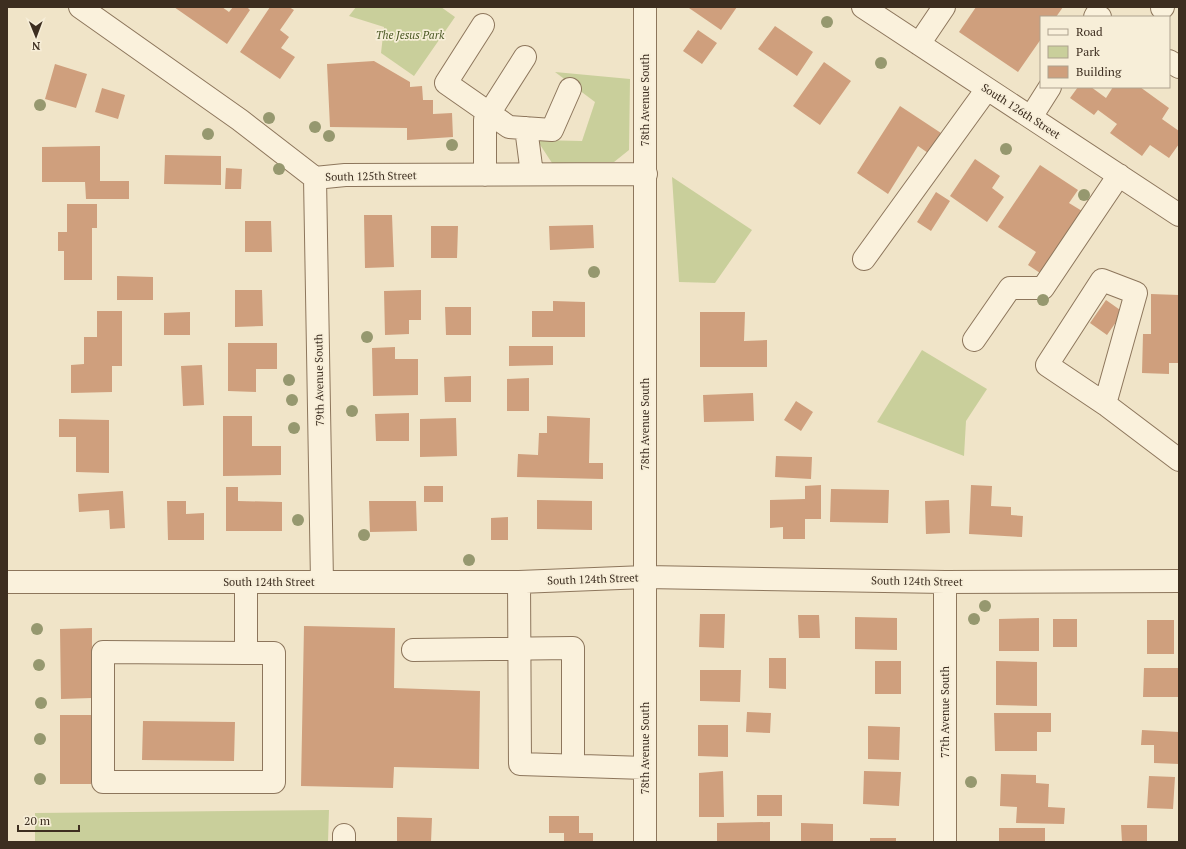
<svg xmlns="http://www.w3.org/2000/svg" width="1186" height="849" viewBox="0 0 1186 849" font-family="'PT Serif',serif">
	<rect width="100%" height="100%" fill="#f0e4c8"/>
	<path fill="#c9cf9b" d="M356,7H441L455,17L414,76L381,53L384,27L349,16Z
		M555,72L630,79L629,150L614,162L552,163L537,140L582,141L595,102Z
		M672,177L752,230L715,283L679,282Z
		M922,350L987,389L966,421L964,456L877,422Z
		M329,810L328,842H35V813Z"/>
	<path fill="#cf9f7d" d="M174,7H222L229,12L233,7H247L250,10L227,44Z
		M270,7H289L294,10L280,30L289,37L281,48L295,57L280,79L240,52Z
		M690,7H737L721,30L689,8Z
		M976,7H1063L1056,17H1041V39L1018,72L959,32Z
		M775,26L813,52L797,76L758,49Z
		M698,30L717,43L702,64L683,51Z
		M374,61L410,82V87L422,86L423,100H433V114L452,113L453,137L407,140V128L330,127L327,64Z
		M824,62L851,81L820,125L793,106Z
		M55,64L87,74L76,108L45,99Z
		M1078,87H1091L1106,98L1113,87H1140L1169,108L1162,119L1179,131V144L1169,158L1150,145L1142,156L1110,133L1117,124L1098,110L1094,115L1070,98Z
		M102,88L125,95L118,119L95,112Z
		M900,106L941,133L928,153L918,146L888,194L857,173Z
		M100,146V181H129V199H86L85,182H42V147Z
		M165,155L221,156V185L164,184Z
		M975,159L1000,176L992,188L1004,197L987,222L950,196Z
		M1040,165L1078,190L1069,203L1082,211L1040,273L1028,265L1036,252L998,227Z
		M226,168L242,169L241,189H225Z
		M936,192L950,201L931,231L917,222Z
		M67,204H97V228H92V280H64V251H58V232H67Z
		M364,215H392L394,267L365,268Z
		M245,221H271L272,252H245Z
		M593,225L594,248L550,250L549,226Z
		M431,226H458L457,258H431Z
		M117,276L153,277V300H117Z
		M235,290H262L263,326L235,327Z
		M421,290V320H409V334L385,335L384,291Z
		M1151,294L1179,295V363H1169V374L1142,373L1143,334H1151Z
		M1106,300L1123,312L1107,335L1090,323Z
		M553,301L585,302V337H532V311H553Z
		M445,307H471V335H446Z
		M97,311H122V366H112V392L71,393V365L84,364V337H97Z
		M190,312V335H164V313Z
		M700,312H745L744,341L767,340V367H700Z
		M228,343H277V369H256V392L228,391Z
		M509,346H553V365L509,366Z
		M395,347V359H418V395L373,396L372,348Z
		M202,365L204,405L183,406L181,366Z
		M471,376V402H445L444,377Z
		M529,378V411H507V379Z
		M753,393L754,421L704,422L703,395Z
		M796,401L813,412L801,431L784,420Z
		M409,413V441H376L375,414Z
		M223,416H252V446H281V475L223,476Z
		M547,416L590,418L589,463H603V479L517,477L518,454L538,455L539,433H547Z
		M456,418L457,456L420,457V419Z
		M59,419L109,420V473L76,472V437H59Z
		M776,456L812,457L811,479L775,477Z
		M821,485V519H805V539H783V527L770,528V500L805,499V486Z
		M971,485L992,486L991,506L1011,507V515L1023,516L1022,537L969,534Z
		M424,486H443V502H424Z
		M226,487H238V501L282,502V531H226Z
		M831,489L889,490L888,523L830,522Z
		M123,491L125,528L110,529L109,510L79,512L78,494Z
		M537,500L592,501V530L537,529Z
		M949,500L950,533L926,534L925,501Z
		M167,501H186V514L204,513V540H168Z
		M369,501H416L417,531L370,532Z
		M508,517V540H491V518Z
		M700,614H725L724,648L699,647Z
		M798,615H819L820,638H799Z
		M855,617L897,618V650L855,649Z
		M1039,618V651H999V619Z
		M1053,619H1077V647H1053Z
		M1147,620H1174V654H1147Z
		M304,626L395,628L394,688L480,691L479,769L394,767L393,788L301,786Z
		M92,628V698L61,699L60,629Z
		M769,658H786V689L769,688Z
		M875,661H901V694H875Z
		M996,661L1037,662V706L996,705Z
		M1144,668H1179V697H1143Z
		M700,670H741L740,702L700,701Z
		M747,712L771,713L770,733L746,732Z
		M994,713H1051V732H1037V751H995Z
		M60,715H92L91,784H60Z
		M143,721L235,722L234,761L142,760Z
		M698,725H728V757L698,756Z
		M868,726L900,727L899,760L868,759Z
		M1142,730L1179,732V764L1154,763V745H1141Z
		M723,771L724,817H699V773Z
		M864,771L901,772L899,806L863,804Z
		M1001,774L1036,775V783L1049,784L1048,807L1065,808L1064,824L1016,823L1017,807L1000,806Z
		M1149,776L1175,777L1173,809L1147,808Z
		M757,795H782V816H757Z
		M549,816H579V833H593V842H564V833H549Z
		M397,817L432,818L431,842H397Z
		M770,822V842H717V823Z
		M801,823L833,824V842H801Z
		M1121,825H1147V842H1122Z
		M999,828H1045V842H999Z
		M870,838H896V842H870Z"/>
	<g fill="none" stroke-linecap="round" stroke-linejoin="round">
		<defs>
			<path id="minor" d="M80,7L240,120L315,178L345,175L646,174
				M645,7V842
				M863,7L1179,215
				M1162,8L1163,7
				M1095,17L1096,15L1100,17
				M483,25L446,83L509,127L552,130L570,89
				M919,44L944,7
				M1169,61L1179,67
				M1031,117L1050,87
				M526,128L532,174
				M485,175V120L525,57
				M315,178L322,582
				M864,259L987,89
				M974,340L1010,288H1043L1119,175
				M1105,404L1136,293L1102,280L1047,365L1105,404L1179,460
				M7,582H519L645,577L945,582L1179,581
				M519,582L520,764L645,768
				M413,650L573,648V765
				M246,653L103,652V782H274V653H246V582
				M344,842V835
				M945,842V582"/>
		</defs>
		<use href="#minor" stroke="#8d765c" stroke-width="24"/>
		<use href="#minor" stroke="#faf1dc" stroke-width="22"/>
	</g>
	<g fill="#96986f">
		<circle cx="827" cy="22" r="6"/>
		<circle cx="881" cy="63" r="6"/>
		<circle cx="40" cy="105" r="6"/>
		<circle cx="269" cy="118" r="6"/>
		<circle cx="315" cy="127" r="6"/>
		<circle cx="208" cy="134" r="6"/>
		<circle cx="329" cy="136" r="6"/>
		<circle cx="452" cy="145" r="6"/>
		<circle cx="1006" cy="149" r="6"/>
		<circle cx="279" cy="169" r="6"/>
		<circle cx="1084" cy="195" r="6"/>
		<circle cx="594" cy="272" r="6"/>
		<circle cx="1043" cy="300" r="6"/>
		<circle cx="367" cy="337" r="6"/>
		<circle cx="289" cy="380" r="6"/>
		<circle cx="292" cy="400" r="6"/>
		<circle cx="352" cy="411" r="6"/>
		<circle cx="294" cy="428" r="6"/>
		<circle cx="298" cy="520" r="6"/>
		<circle cx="364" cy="535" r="6"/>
		<circle cx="469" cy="560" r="6"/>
		<circle cx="985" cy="606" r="6"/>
		<circle cx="974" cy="619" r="6"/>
		<circle cx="37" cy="629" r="6"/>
		<circle cx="39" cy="665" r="6"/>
		<circle cx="41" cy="703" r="6"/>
		<circle cx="40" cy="739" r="6"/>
		<circle cx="40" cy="779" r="6"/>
		<circle cx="971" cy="782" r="6"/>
	</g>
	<g text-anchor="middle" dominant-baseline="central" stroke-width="3.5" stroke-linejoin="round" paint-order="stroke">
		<g font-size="11" font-style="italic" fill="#4d5a26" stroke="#f7eed8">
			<text x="410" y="35">The Jesus Park</text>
		</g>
		<g font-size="11" fill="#3d2e20" stroke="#f7eed8">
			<text transform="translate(645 100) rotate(-90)">78th Avenue South</text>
			<text transform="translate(1021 111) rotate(33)">South 126th Street</text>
			<text transform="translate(371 176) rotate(-1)">South 125th Street</text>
			<text transform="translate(319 380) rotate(-91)">79th Avenue South</text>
			<text transform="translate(645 424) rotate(-90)">78th Avenue South</text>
			<text transform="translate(593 579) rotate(-2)">South 124th Street</text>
			<text transform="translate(917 581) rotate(1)">South 124th Street</text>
			<text x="269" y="582">South 124th Street</text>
			<text transform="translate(945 712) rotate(-90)">77th Avenue South</text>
			<text transform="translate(645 748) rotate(-90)">78th Avenue South</text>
		</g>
	</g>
	<rect width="1186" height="849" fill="none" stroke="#3d2e20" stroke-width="16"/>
	<rect x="1040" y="16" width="130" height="72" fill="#f7eed8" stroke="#ada18e"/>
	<rect x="1048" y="29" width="20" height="6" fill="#faf1dc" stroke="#ada18e"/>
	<text x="1076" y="36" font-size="12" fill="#3d2e20">Road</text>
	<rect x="1048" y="46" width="20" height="12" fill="#c9cf9b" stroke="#ada18e"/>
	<text x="1076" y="56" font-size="12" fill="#3d2e20">Park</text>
	<rect x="1048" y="66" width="20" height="12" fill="#cf9f7d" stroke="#ada18e"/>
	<text x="1076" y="76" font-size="12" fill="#3d2e20">Building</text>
	<g transform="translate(36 36) rotate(179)" stroke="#f7eed8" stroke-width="3" paint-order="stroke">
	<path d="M0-3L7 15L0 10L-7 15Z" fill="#3d2e20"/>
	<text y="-6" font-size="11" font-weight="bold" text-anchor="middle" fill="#3d2e20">N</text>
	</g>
	<path d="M18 825v6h61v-6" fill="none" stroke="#3d2e20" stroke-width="2"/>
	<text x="24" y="825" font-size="12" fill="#3d2e20" stroke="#f7eed8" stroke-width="3" paint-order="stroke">20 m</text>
</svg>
